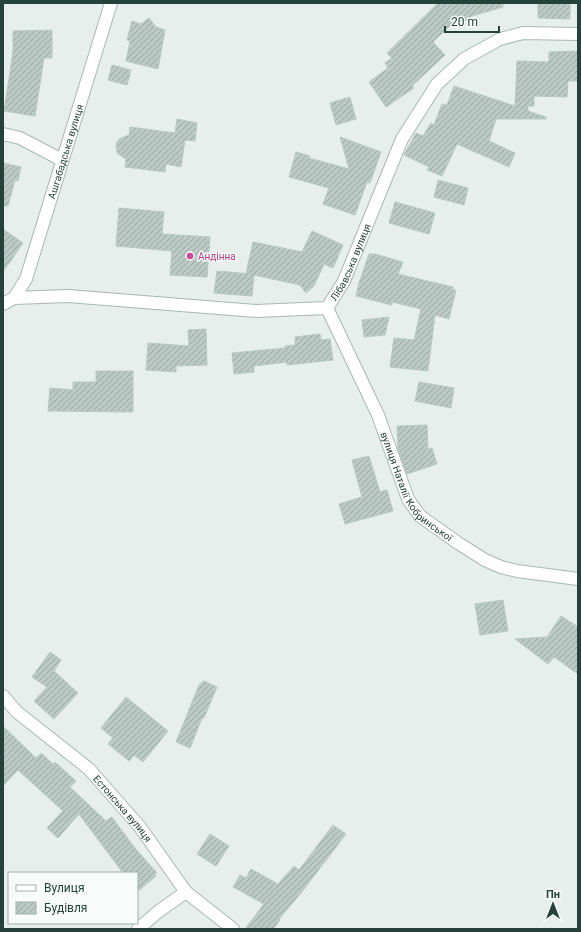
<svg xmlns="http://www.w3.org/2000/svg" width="581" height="932" viewBox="0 0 581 932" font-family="Roboto,sans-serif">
	<defs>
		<pattern id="building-hatch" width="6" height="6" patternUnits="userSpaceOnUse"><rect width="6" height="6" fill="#bbcac4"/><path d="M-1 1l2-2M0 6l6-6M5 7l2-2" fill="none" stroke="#98a6a0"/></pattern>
	</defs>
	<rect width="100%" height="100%" fill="#e6efeb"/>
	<path fill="url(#building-hatch)" stroke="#b8c9c2" d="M438,3H503V7L472,16L464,22L455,21L433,42L445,55L412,86L414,88L386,107L369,82L388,68L385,63L392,58L387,53Z
		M538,3H570V19L538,18Z
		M149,18L156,27L165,30L158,69L126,61L130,41L127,40L132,21L141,24Z
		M52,30V58H44L35,116L4,111L13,52V31Z
		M578,51V81H568L567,97L534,96V106H528V111L546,117V119H496L489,141L515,153L509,167L457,144L442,176L427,170L429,167L404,155L416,133L423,136L431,123L434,125L442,104L447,105L454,86L515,106L517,61L549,62V52Z
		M112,65L131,70L127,85L108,80Z
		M350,97L356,119L336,125L330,103Z
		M177,119L197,123L195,141L185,140L181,167L166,164L165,172L125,167L126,159L117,153L116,144L119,139L129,135L130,127L175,133Z
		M340,137L381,152L370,183L367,182L355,215L323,204L329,188L289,177L296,152L310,156L309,158L349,169Z
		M3,163L21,167L18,181L15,180L8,206H3Z
		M438,180L468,188L464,205L434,197Z
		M395,202L435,213L429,234L389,223Z
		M119,208L164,212L162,234L210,237L207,277L170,275L172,251L116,246Z
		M3,229L23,243L3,272Z
		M312,231L343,245L333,268L324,264L314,286L306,293L300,285L254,275L252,296L214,293L217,271L251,274L246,273L253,242L302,252Z
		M369,254H375L403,262L398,274L453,287V290H456L449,319L435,315L428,371L390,367L394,338L414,340L420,313H422L420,312L421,309L392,302V305L356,296L359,283Z
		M389,317L385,335L364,337L362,320Z
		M206,329L207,365L176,366V372L146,370L148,343L189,346L188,330Z
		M320,334L321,340L330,339L333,360L287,365V362L254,366V372L234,374L232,353L285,348V346L295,345V337Z
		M96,371H133V412L48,411L50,388L73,390V382H96Z
		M419,382L454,388L451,408L415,401Z
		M427,425L428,449L432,448L437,464L407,474L398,449L397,426Z
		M369,456L380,492L387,490L393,511L345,524L339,504L362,497L352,460Z
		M503,600L508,631L480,635L475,604Z
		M561,616L578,627V674L554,657L548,664L515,639L547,637Z
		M50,652L61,660L54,671L78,693L54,719L34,701L47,687L32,677Z
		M204,681L217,687L204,718H202L190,748L176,742L199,685Z
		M126,697L168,731L143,762L134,755L129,761L108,744L113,738L101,728Z
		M3,726L36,758L41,753L53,764L55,762L76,781L70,787L106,821L112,817L134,847L157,873H154L156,876L137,892V873H123L79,814L58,838L47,828L63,811L18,770L3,786Z
		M333,825L346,834L301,893L279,919L280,920L273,929H245L264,904L233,887L240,875L246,878L251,869L278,884L294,866L299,870Z
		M210,834L229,846L216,866L197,854Z"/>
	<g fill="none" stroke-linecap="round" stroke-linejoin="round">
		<defs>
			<g id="street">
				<path d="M3,134L20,138L62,160"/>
				<path id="s1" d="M14,298L26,279L111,3"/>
				<path id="s2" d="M3,304L14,298L68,296L256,311L327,308L344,281L402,139L437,84L464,59L500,39L523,33L578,34"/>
				<path id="s3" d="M327,308L378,415L408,499L420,516L458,543L485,560L501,567L517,571L578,579"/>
				<path id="s4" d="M3,696L17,712L89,769L140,827L186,892L233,929"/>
				<path d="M138,929L159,911L186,892"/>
			</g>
		</defs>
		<use href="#street" stroke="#a8b8b2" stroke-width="14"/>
		<use href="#street" stroke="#fff" stroke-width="12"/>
	</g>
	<circle fill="#d1479c" stroke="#f7fbf9" stroke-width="1.5" cx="190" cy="256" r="4"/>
	<g text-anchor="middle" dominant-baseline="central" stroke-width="3" stroke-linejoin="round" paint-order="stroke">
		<g font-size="10" fill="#24423a" stroke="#f7fbf9">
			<text stroke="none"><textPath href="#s1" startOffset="156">Ашгабадська вулиця</textPath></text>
			<text stroke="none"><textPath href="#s2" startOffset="378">Лібавська вулиця</textPath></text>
			<text stroke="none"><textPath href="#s3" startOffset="202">вулиця Наталії Кобринської</textPath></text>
			<text stroke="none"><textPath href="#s4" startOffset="165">Естонська вулиця</textPath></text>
		</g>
		<g font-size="10" fill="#b23c85" stroke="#f7fbf9" text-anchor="start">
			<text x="198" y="256">Андінна</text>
		</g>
	</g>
	<rect width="581" height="932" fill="none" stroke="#24423a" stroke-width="8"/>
	<rect x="8" y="872" width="130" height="52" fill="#f7fbf9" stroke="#a3b1ad"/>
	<rect x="16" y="885" width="20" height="6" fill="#ffffff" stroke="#a3b1ad"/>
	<text x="44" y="892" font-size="12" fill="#24423a">Вулиця</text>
	<rect x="16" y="902" width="20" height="12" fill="url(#building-hatch)" stroke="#a3b1ad"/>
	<text x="44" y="912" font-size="12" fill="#24423a">Будівля</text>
	<g transform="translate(553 904)" stroke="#f7fbf9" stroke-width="3" paint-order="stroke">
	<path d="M0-3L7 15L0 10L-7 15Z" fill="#24423a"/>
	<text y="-6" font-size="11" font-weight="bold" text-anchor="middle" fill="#24423a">Пн</text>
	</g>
	<path d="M445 26v6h54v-6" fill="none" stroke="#24423a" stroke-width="2"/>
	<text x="451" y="26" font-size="12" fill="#24423a" stroke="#f7fbf9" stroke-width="3" paint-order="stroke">20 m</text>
</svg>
